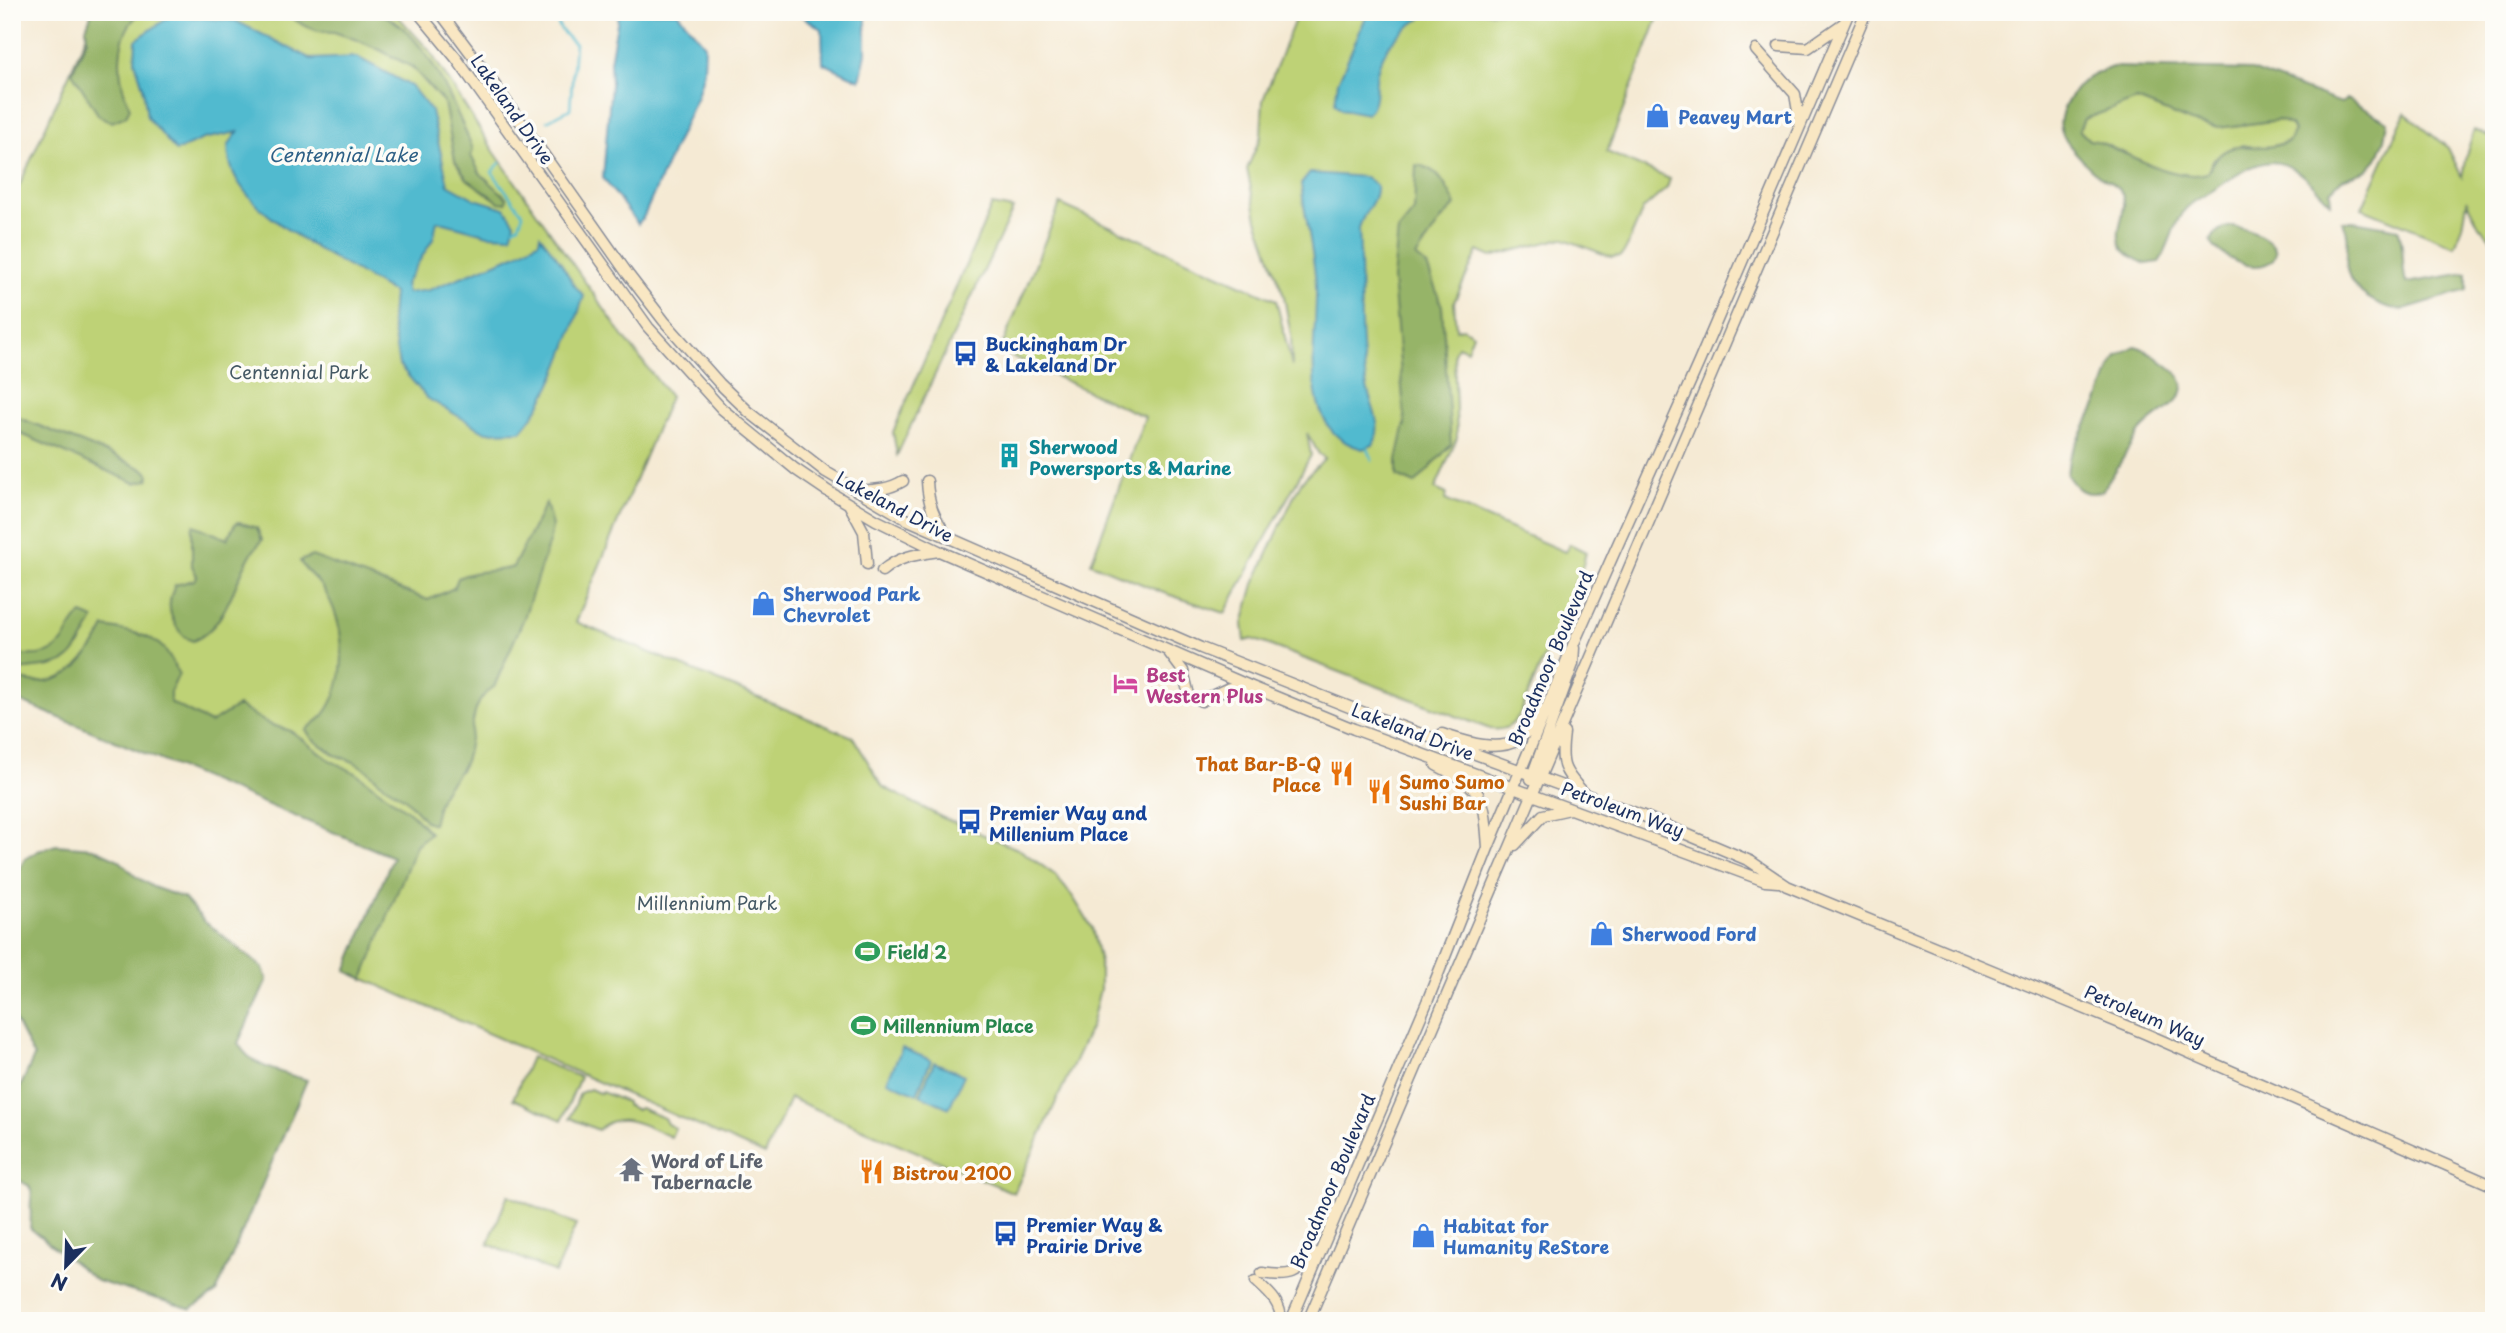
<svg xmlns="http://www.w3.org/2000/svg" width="2506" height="1333" viewBox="0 0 2506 1333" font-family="'Playpen Sans',sans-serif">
	<rect width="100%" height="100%" fill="#fdfcf7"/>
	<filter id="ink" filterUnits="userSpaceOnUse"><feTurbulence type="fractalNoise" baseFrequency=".0143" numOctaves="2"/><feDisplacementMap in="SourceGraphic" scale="14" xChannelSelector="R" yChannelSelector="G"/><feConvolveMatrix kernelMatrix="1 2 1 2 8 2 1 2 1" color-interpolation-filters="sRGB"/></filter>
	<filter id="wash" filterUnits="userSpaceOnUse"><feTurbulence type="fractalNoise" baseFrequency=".00686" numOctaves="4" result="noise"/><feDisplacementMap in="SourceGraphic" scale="28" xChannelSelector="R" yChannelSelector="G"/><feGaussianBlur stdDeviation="1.57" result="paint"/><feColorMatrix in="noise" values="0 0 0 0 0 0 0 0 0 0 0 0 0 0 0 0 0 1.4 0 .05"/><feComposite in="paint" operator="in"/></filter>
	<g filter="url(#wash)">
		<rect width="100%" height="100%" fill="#f5ead4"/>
		<path fill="#bed276" stroke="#6c806a" stroke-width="2" d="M97,12H394L429,50L495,153L623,336L670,397L576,622L853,737L883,787L941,817L1020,850L1055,875L1073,897L1092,928L1100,962V989L1091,1026L1014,1193L790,1098L765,1155L346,971L400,860L12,697V202Z
			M1298,12H1660L1607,152L1670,179L1667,188L1643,209L1625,251L1620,256L1611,257L1562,238L1491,257L1478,251L1454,302L1456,330L1463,328L1473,334L1467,350L1458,346L1454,353L1457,438L1435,489L1447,494L1445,500L1565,552L1570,544L1586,552L1583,565L1520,714C1512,726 1506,731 1490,729L1258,641L1252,639L1245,641L1243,624L1254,584L1294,496L1302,481L1325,458L1319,454L1307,433L1311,455L1225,613L1161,592L1091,563L1145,417L1000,351L1060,204L1276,300L1292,366L1291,336L1284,296L1257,219L1247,169L1261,136L1263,100Z
			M2136,100L2218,128L2279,120L2291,125L2294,131L2289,141L2264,149L2242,145L2213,160L2207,174C2180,181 2144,162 2119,151C2108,146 2101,141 2089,140L2079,130L2084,119Z
			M2405,113L2448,148L2462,177L2466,155L2474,130L2494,138V242L2479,226L2467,202L2463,226L2455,246L2362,208Z
			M992,205L1013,209L897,455L893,432Z
			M531,1057L580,1077L562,1120L513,1099Z
			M590,1089L601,1094L602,1092L626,1102V1105L637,1110L640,1108L664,1118L667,1124L675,1128L671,1137C647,1127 621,1108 598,1130L570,1118L580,1093Z
			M508,1195L576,1225L555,1273L488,1244Z"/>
		<path fill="#96b467" stroke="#587262" stroke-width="2" fill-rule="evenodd" d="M92,12H142C113,33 117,79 130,108L126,116L112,122L99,116L72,72L87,39L86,28Z
			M283,12C300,12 369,9 380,13C427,33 454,105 473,149L471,156L480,173L507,198L506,203L499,202L467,179L455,161L444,103L412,67L380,50L357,40L334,32L318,31L303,25Z
			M2112,67L2252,70L2341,103L2347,99L2388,122L2385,139L2377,159L2367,170L2342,179L2330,191L2331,203C2286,156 2273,148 2217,188C2205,196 2191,201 2182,213C2172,228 2170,246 2159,262L2146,264C2094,242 2135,216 2121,192C2117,184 2103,179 2096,173C2088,168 2083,160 2077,154C2062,138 2055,127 2065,106C2078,81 2086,77 2112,67ZM2137,100L2191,122L2218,128L2279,120L2291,125L2294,131L2289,141C2253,158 2229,128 2207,173C2180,181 2144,162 2119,151C2108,146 2101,141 2089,140L2079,130L2084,119Z
			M1416,165C1439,167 1446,187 1456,205L1442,219L1416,257L1427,266L1442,306L1451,445L1415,484L1397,476V460L1405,424L1393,279L1398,231L1414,211Z
			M2342,221H2354L2398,229C2405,246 2401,265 2406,283L2467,273V290L2401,310C2379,307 2352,293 2347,269C2344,252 2353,240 2342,221Z
			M2233,226C2312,245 2264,287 2222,253C2216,249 2213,247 2211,241C2216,230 2222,228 2233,226Z
			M2135,346C2148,349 2157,358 2167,365C2209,396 2156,410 2140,432C2126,451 2116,472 2102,491C2085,497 2076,489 2067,475L2069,458L2098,402L2110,369L2117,356Z
			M12,415L112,455L145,470L149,475L148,480L135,483L12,430Z
			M546,503L552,526L550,539L524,618L494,687C468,702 474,736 465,761C460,774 449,781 443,793C437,801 436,815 433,824L425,821L406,799L380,782L368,771L354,762L335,755L312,739L306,730C311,725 318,721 323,716C350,682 347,620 321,586C314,577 305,571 300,561L312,556L428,600L454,588L458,578C475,569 495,573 513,567Z
			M239,522L257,528L262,540C258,546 252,551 249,558C233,586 225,628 193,641C180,638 168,616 170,602C170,597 173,590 175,585L194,580L197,576L192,566V528L194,525L227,539L235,524Z
			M82,614L94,619C69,668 69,664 17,670L12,669V654C30,656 52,658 63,641C70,631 72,622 82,614Z
			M105,627C122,630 146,633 160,645C169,652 173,665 179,674L170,692V702L210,723L238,706L269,724L291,731L331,761L356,773L412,814L430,833L416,845L363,979L346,971L393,857L12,698V677C58,695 86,665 105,627Z
			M56,845L93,848L119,860L135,876L153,887L184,898L204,921L263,968L267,980L238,1043C251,1068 282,1072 307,1080L216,1293L191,1309L97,1281L30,1228C32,1215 29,1206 32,1193L29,1186L12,1176V1105L34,1057L12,1014V881L25,859L38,851Z"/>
		<path fill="#51bacf" stroke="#367496" stroke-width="2" d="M619,12H677L705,45L704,71L697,96L644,216L638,224L603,178L611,84L610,62Z
			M795,12H866V53L860,80L823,63L822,29Z
			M1368,12H1431C1406,27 1384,42 1377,72C1374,88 1379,101 1367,114L1341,109L1335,103L1338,82Z
			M172,15L236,21L311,59L357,57L411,86L431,111L448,184L475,199L505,208L515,223L511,236L488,235L437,221L433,239L405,284L407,293L429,290L515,255L539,241L540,235L560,261L574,285L584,296C569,340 552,397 521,431L486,432L427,398L399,365L391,320L393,293C347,263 247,220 231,166C229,159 227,151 229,145C231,140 236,135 238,132L203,139L176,151L147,117L143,87L135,61L136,40Z
			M1310,173L1365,177L1376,185C1378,202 1362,212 1359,229C1362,280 1358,332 1366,382C1369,404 1385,424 1373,445L1363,449C1294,433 1318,337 1316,286C1314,252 1305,218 1301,184Z
			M902,1048L931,1060L917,1094L887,1081Z
			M934,1062L964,1075L949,1108L920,1095Z"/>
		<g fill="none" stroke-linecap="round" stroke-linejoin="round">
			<path stroke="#51bacf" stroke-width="2.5" d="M547,121L570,109L575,44C565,36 555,26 556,12
				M500,163L492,172L523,214L519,225L514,228
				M1368,448L1372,460"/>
		</g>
	</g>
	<g filter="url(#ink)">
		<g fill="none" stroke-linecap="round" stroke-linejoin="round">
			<defs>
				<path id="secondary" d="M418,12L456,58L648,327L722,409L795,469L826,490L876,520L939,551L1252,687L1354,729L1765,881L1778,882
					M440,12L494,84L627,273L664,321L720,384L749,412L826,472L906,519L1201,648L1367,714L1641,815L1750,861L1787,886L2144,1033L2494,1186
					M1779,46L1808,48L1844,23
					M1756,50L1795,94L1800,123
					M927,481C928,504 934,517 947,536
					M857,491C874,490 888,490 903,481
					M850,506L864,532L867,564
					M882,571C899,556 918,554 939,551
					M1168,651L1183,671L1189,695
					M1201,701L1229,688L1248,687
					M1564,733C1560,764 1562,770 1584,793
					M1442,734C1464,741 1496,753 1518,740C1528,734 1534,719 1542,710
					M1436,765C1485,790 1484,794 1488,847
					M1531,779L1573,664L1574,648
					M1515,845L1543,815L1570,809
					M1262,1273C1292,1278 1296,1274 1317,1253
					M1256,1281C1269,1293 1281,1302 1281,1321
					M1291,1321L1427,1002L1488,848L1574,643L1699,362L1849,12
					M1308,1321L1866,12"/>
			</defs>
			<use href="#secondary" stroke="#888c99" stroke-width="13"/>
			<use href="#secondary" stroke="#f9e7c3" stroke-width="10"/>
		</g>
	</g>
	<defs>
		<symbol id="shop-bare" viewBox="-9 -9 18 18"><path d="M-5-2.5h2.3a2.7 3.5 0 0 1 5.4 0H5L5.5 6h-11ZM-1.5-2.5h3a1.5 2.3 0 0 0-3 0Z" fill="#3f7fe0" stroke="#fdfcf7" stroke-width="2.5" paint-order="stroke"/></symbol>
		<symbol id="bus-bare" viewBox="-9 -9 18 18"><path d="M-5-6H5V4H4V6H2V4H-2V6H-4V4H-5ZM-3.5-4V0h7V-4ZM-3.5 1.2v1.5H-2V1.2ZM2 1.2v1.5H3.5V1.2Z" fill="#1a4fb4" stroke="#fdfcf7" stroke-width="2.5" paint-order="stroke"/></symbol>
		<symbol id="building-bare" viewBox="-9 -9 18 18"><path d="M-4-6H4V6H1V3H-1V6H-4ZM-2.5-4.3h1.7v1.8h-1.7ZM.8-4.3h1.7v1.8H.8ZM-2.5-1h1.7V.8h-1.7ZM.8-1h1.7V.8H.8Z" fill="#0f9aa8" stroke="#fdfcf7" stroke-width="2.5" paint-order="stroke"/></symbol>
		<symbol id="hotel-bare" viewBox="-9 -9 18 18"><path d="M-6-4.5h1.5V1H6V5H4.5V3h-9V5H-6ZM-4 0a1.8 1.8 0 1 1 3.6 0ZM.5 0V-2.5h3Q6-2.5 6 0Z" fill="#d1479c" stroke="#fdfcf7" stroke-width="2.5" paint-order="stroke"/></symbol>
		<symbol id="restaurant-bare" viewBox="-9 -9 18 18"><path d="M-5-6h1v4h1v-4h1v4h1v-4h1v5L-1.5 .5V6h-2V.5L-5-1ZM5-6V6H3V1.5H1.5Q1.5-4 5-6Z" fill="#e8710a" stroke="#fdfcf7" stroke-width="2.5" paint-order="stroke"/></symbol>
		<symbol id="stadium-bare" viewBox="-9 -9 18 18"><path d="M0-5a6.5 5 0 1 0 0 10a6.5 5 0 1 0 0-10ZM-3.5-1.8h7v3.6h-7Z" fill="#2e9e5b" stroke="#fdfcf7" stroke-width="2.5" paint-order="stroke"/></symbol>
		<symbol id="temple-bare" viewBox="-9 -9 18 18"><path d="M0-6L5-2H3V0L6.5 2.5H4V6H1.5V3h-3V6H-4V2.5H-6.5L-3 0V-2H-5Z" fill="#6b7280" stroke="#fdfcf7" stroke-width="2.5" paint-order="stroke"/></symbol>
	</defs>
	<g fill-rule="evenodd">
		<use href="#shop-bare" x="1640" y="98" width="35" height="35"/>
		<use href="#bus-bare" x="948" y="336" width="35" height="35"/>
		<use href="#building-bare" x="992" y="438" width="35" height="35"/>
		<use href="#shop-bare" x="746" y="586" width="35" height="35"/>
		<use href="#hotel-bare" x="1108" y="666" width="35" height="35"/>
		<use href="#restaurant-bare" x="1324" y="756" width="35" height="35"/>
		<use href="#restaurant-bare" x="1362" y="774" width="35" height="35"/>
		<use href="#bus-bare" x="952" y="804" width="35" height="35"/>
		<use href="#shop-bare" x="1584" y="916" width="35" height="35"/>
		<use href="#stadium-bare" x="850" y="934" width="35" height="35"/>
		<use href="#stadium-bare" x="846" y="1008" width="35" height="35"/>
		<use href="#temple-bare" x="614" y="1152" width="35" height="35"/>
		<use href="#restaurant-bare" x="854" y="1154" width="35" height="35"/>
		<use href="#bus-bare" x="988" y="1216" width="35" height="35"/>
		<use href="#shop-bare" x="1406" y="1218" width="35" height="35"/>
	</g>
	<g text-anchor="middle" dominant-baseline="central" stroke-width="7" stroke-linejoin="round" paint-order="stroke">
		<g font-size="18" fill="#1b2f5e" stroke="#fdfcf7">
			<text transform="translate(513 109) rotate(55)">Lakeland Drive</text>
			<text transform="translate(895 506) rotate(28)">Lakeland Drive</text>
			<text transform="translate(1550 658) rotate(-67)">Broadmoor Boulevard</text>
			<text transform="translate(1413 731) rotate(21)">Lakeland Drive</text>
			<text transform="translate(1623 809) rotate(20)">Petroleum Way</text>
			<text transform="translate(2145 1015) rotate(23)">Petroleum Way</text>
			<text transform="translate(1332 1181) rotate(-67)">Broadmoor Boulevard</text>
		</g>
		<g font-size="18" font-weight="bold" fill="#366cbe" stroke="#fdfcf7" text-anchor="start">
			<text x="1678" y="116">Peavey Mart</text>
			<text x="783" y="593">Sherwood Park<tspan x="783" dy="21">Chevrolet</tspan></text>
			<text x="1622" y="933">Sherwood Ford</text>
			<text x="1443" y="1225">Habitat for<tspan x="1443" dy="21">Humanity ReStore</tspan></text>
		</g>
		<g font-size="18" font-weight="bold" fill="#164399" stroke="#fdfcf7" text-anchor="start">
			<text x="985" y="343">Buckingham Dr<tspan x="985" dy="21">&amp; Lakeland Dr</tspan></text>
			<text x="989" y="812">Premier Way and<tspan x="989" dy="21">Millenium Place</tspan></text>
			<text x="1026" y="1224">Premier Way &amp;<tspan x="1026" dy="21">Prairie Drive</tspan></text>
		</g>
		<g font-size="18" fill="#445864" stroke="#fdfcf7">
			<text x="299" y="371">Centennial Park</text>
			<text x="707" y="902">Millennium Park</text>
		</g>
		<g font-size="18" font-weight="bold" fill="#0d838f" stroke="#fdfcf7" text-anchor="start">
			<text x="1029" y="446">Sherwood<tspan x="1029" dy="21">Powersports &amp; Marine</tspan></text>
		</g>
		<g font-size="18" font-weight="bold" fill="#b23c85" stroke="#fdfcf7" text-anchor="start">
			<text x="1146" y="674">Best<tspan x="1146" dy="21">Western Plus</tspan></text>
		</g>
		<g font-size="18" font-weight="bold" fill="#c56008" stroke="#fdfcf7" text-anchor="start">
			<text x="1321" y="763" text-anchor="end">That Bar-B-Q<tspan x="1321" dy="21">Place</tspan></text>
			<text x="1399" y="781">Sumo Sumo<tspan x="1399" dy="21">Sushi Bar</tspan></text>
			<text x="892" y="1172">Bistrou 2100</text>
		</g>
		<g font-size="18" font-weight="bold" fill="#27864d" stroke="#fdfcf7" text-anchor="start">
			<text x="887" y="951">Field 2</text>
			<text x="883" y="1025">Millennium Place</text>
		</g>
		<g font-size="18" font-weight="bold" fill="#5b616d" stroke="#fdfcf7" text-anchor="start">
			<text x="651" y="1160">Word of Life<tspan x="651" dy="21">Tabernacle</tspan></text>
		</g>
		<g font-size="19" font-style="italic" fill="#2e6086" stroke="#fdfcf7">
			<text x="343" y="154">Centennial Lake</text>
		</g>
	</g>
	<rect width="2506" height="1333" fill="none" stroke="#fdfcf7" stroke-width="42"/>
	<g transform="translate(66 1266) rotate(203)" stroke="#fdfcf7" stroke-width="5" paint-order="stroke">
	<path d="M0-5L12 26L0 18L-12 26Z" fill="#1b2f5e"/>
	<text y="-10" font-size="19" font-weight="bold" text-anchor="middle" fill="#1b2f5e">N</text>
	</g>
</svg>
